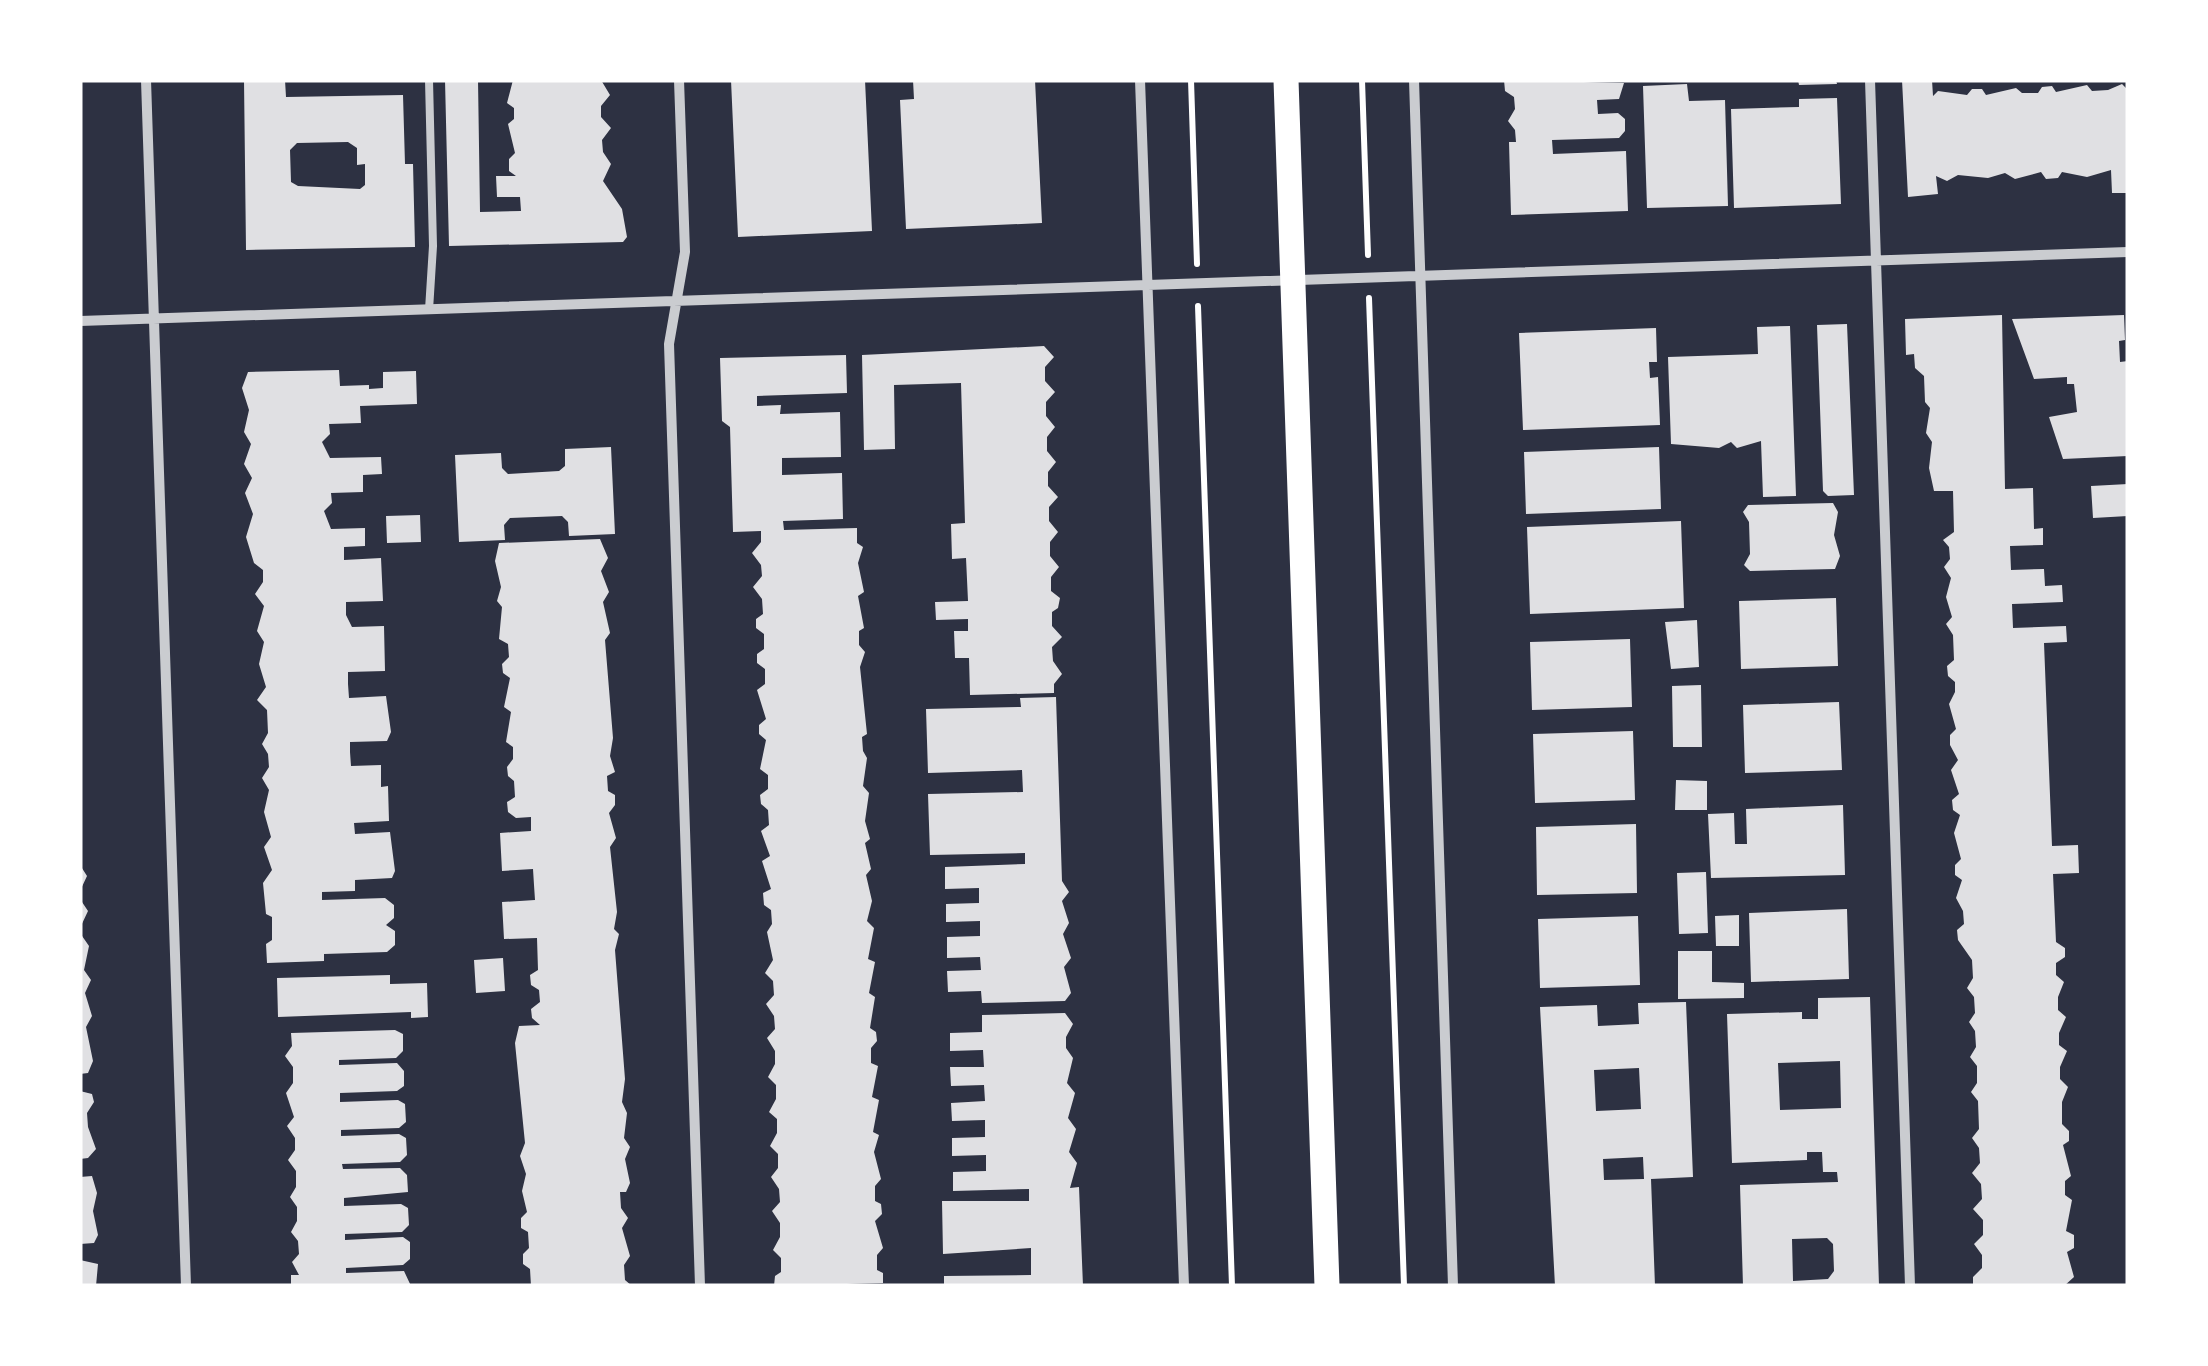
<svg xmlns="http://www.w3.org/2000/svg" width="2208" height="1366" viewBox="0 0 2208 1366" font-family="'Exo 2',sans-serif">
	<rect width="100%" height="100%" fill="#2d3142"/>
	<path fill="#e0e0e3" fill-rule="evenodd" d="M244,80H285L286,97L403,95L405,164H413L415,247L246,250ZM348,142L357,148V165L365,164V185L360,189L298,186L291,182L290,150L297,143Z
		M445,80H478L480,212L521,211L520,197H497L496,176H516L509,171V159L515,153L508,124L514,119V108L507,103L513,80H601L610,95L601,106V117L611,128L602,140L603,152L611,164L603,181L622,209L627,237L623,242L449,246Z
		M731,80H865L872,231L738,237Z
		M913,80H1035L1042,223L906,229L900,100L914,99Z
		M1504,80L1624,83L1619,99L1597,100L1598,114L1618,113L1625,119V131L1619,138L1552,140L1553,154L1626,151L1628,211L1511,215L1509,142H1516L1515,130L1508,121L1515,109L1514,97L1505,91Z
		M1798,80H1836L1837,84L1799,85Z
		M1902,80H1932L1933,96L1938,91L1967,95L1972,89H1982L1986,95L2016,88L2022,93H2038L2042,87L2052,86L2056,92L2087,85L2092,91L2108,90L2122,84L2128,90V193H2112L2111,170L2087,177L2062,172L2058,178L2046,179L2041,172L2015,179L2005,173L1988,178L1958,175L1947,181L1936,176L1938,194L1908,197Z
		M1687,84L1689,101L1725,100L1728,206L1647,208L1643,86Z
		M1837,98L1841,204L1734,208L1731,109L1799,107V99Z
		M2002,315L2005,489L2033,488L2034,529L2043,528V545L2010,546L2011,570L2044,569L2045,586L2062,585L2063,602L2012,604L2013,628L2066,626L2067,642L2044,643L2052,846L2078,845L2079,873L2053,874L2056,942L2065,948V957L2056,963V975L2064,982L2058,997V1010L2066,1017L2059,1033V1045L2067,1051L2060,1067V1079L2068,1087L2062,1102V1124L2069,1131V1141L2063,1145L2071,1176L2065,1181V1195L2072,1200L2066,1231L2074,1235V1248L2067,1252L2074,1277L2064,1286H1973V1277L1982,1268V1255L1974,1244L1983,1235V1220L1973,1209L1982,1199L1981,1184L1972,1173L1980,1163L1979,1148L1972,1138L1979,1129L1978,1101L1971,1092L1977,1083V1066L1970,1057L1976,1047L1975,1031L1969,1022L1975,1013L1974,997L1967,988L1973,978L1972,960L1958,940L1957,930L1964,924L1963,911L1956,898L1962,880L1955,875V865L1961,859L1954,833L1960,815L1953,810L1952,800L1959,794L1951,770L1958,760L1950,745V735L1956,729L1949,704L1955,692V682L1948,676L1947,666L1954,660L1953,635L1946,624L1952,617L1946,597L1951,578L1944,567L1950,559L1949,547L1943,540L1954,532L1953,491H1934L1929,468L1932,442L1926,433L1930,408L1925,402L1924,376L1915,368L1914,354L1906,355L1905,319Z
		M2124,315L2125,340L2119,341L2120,362L2128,361V456L2063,459L2049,417L2077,412L2074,384H2067V377L2034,379L2012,319Z
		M1847,324L1854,495L1828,496L1823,491L1817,325Z
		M1790,326L1796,496L1763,497L1761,441L1737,448L1731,442L1719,448L1671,444L1668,357L1758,354L1757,327Z
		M1656,328L1657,362H1649L1650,378L1658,377L1660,425L1523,430L1519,333Z
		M1044,346L1054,357L1045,367V381L1055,392L1046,402V416L1055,427L1047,437V451L1056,462L1048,472V486L1058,497L1049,507V521L1058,532L1050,542V556L1059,567L1051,577V591L1060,598L1058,608L1052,612V626L1062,637L1052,647L1053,661L1062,674L1054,684V693L970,695L969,658H955L954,631H968V619L936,620L935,602L968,601L966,558L952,559L951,524L965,523L961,383L894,385L895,449L864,450L862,355Z
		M846,355L847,393L757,396V406L781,405L780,414L840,412L841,457L782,458V475L842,473L843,519L783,521L784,530L857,528V543L863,547L858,563L864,592L858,596L864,628L859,631V645L865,652L860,667L867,734L862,737L863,751L867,758L863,786L869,793L865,821L870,839L865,843L871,869L866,875L872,901L867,921L874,928L868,959L875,962L869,993L875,997L870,1028L876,1032L877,1041L871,1048V1063L878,1066L872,1097L879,1100L873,1132L879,1135L874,1152L881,1179L875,1186V1201L881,1204L882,1214L875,1221L883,1248L877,1255V1270L883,1273V1283L774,1286L775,1276L781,1272V1258L773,1250L780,1237V1223L772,1211L780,1202L779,1189L771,1177L778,1168V1154L770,1146L777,1133V1119L769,1112L776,1099V1085L768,1077L775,1064V1051L767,1038L775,1029L774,1016L766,1004L774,995L773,981L765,973L773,960L767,932L772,924L771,910L764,905L763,893L771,889L762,861L770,856L761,831L769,825L768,810L761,804L760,795L768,789V775L760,769L766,740L759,734V725L766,719L757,690L765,684V669L757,663V654L764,649V634L756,628V619L763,614L762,599L753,587L762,576L761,565L752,553L761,542V531L733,532L730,427L722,421L720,358Z
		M339,370L340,386L369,385V389L383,388V372L416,371L417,404L360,406L361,423L329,424L330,434L322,442L330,458L381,457L382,474L363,475V492L331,493L332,503L324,511L331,529L365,528V546L344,547V560L381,558L383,601L346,602V615L352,627L384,626L385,671L348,672V684L349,698L386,696L391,732L387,741L350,742V752L351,766L381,765V787L388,786L389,821L354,823L355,834L390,832L395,871L392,878L355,880V891L322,892V900L385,898L394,905V918L386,925L395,931V945L387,952L324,954V961L267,963L266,944L272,940V917L266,914L263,883L272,870L264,847L271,837L264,812L269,790L262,778L269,767L268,754L262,744L268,733L267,710L257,700L266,687L259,664L264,642L257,631L264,606L255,594L263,582V570L254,563L246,537L253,514L245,493L252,478L244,464L251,444L244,432L249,410L242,388L248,372Z
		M611,447L615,534L569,536L568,522L562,516L510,518L504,525L505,540L459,542L455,455L501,453L502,468L508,474L559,471L565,466V449Z
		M1659,447L1661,509L1526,514L1524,452Z
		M2128,484V516L2093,518L2091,486Z
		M1833,503L1838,512L1834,535L1840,556L1835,569L1750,571L1744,565L1750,554L1749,522L1743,512L1748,505Z
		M420,515L421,542L387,543L386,516Z
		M1681,521L1684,608L1530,614L1527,527Z
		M600,539L608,558L601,571L609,592L603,602L610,633L605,640L613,738L610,756L615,772L607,776L608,791L615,795V805L609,813L616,838L610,847L617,912L614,929L619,934L615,950L625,1079L622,1102L627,1113L624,1138L630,1147L625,1159L630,1183L626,1192H620L621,1208L628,1218L622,1228L630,1256L624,1265L625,1280L632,1286H531L530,1269L523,1264V1254L529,1248L528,1232L521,1228V1218L527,1212L522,1191L526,1174L520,1156L525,1143L515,1043L519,1026L540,1025L532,1018L531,1009L540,1002L539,990L531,985L530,975L538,970L537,938L504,939L502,902L535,900L534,885L533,869L502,871L500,833L531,831V817L516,818L508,812L507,802L515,797L514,781L508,776L507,767L513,759V747L506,742L511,712L504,707L510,678L503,673L502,664L509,657L508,644L499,639L502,607L497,601L501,587L495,561L499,543Z
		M1836,598L1838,666L1741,669L1739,601Z
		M1697,620L1699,667L1671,669L1665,622Z
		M1630,639L1632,707L1532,710L1530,642Z
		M1701,685L1702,747H1673L1672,686Z
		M1056,697L1062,881L1069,892L1062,901L1069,923L1063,934L1071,958L1064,967L1071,993L1065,1001L982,1003L981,991L948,992L947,971L981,970L980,957L947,958V937L980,936V921L946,922V904L979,903V888L945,889V867L1025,864V853L930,855L928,794L1023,792L1022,770L928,773L926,709L1021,707L1020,698Z
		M1839,702L1842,770L1745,773L1743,705Z
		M1633,731L1635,800L1535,803L1533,734Z
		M1676,780L1707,781V810H1675Z
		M1843,805L1845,875L1711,878L1708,814L1734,813L1735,844H1747L1746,809Z
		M1636,824L1637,893L1537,895L1536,827Z
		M80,865L87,876L80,891Z
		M1706,872L1708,933L1679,934L1677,873Z
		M80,899L88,911L80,928Z
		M1847,909L1849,979L1751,982L1749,913Z
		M1739,915V946H1716L1715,916Z
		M1638,916L1640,985L1540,988L1538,919Z
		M80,933L89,946L84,970L91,980L85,993L92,1016L86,1027L93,1061L88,1073L80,1074Z
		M1678,951H1712V982L1744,983V998L1678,999Z
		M503,958L505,991L476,993L474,960Z
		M390,975V984L427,983L428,1017L411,1018V1012L278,1017L277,978Z
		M1870,997L1879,1286H1743L1740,1185L1838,1182L1837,1172H1823L1822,1152H1807V1160L1732,1163L1727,1014L1802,1012V1019H1818V998ZM1840,1061L1841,1108L1780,1110L1778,1063ZM1827,1238L1833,1244L1834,1271L1828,1279L1793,1281L1792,1239Z
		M1686,1002L1693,1177L1651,1179L1655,1286H1555L1540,1007L1597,1005L1598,1026L1639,1024L1638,1003ZM1639,1068L1641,1109L1596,1111L1594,1070ZM1643,1157L1644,1179L1604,1180L1603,1159Z
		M1065,1013L1073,1024L1066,1037V1048L1073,1058L1067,1083L1075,1093L1068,1118L1076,1129L1069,1152L1077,1163L1070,1188L1079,1187L1083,1286H944V1276L1031,1275V1248L943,1254L942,1201H1029V1189L953,1191V1172L986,1171V1155L952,1156V1138L985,1137V1120L952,1121L951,1103L985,1101L984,1085L951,1086L950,1067H984L983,1050L950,1051V1033L982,1032V1015Z
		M395,1030L403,1034V1051L396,1058L339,1060V1065L397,1063L404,1071V1086L397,1091L340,1093V1102L398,1100L405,1104L406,1122L399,1128L341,1130V1136L399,1134L406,1138L407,1155L400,1162L342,1164L343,1169L400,1168L407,1175L408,1192L344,1198V1206L401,1204L408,1208L409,1225L402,1232L345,1234V1240L403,1237L410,1242V1259L403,1265L346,1268V1273L404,1271L411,1286H291V1275H299L292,1262L299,1254L298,1241L291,1232L297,1221V1207L290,1197L296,1187V1171L288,1160L295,1150V1138L287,1126L294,1117L286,1093L293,1083V1067L285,1056L292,1046L291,1033Z
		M80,1091L92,1094L94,1102L87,1113L88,1127L96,1149L88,1158L80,1159Z
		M92,1176L97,1193L93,1211L98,1235L94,1243L80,1244V1177Z
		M80,1260L98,1264L96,1286H80Z"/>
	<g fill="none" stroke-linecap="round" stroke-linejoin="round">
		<path stroke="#fff" stroke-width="6" d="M1191,80L1197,264
			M1362,80L1368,255
			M1369,298L1404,1286
			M1198,306L1232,1286"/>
		<path stroke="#caccd0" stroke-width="8" d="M429,310L433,246L429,80"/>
		<path stroke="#caccd0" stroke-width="10" d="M146,80L186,1286
			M679,80L685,252L669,344L700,1286
			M1140,80L1184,1286
			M1414,80L1453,1286
			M1870,80L1910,1286
			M80,321L2128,252"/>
		<path stroke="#fff" stroke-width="25" d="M1286,80L1327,1286"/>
	</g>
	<rect width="2208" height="1366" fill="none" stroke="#ffffff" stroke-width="165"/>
</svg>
